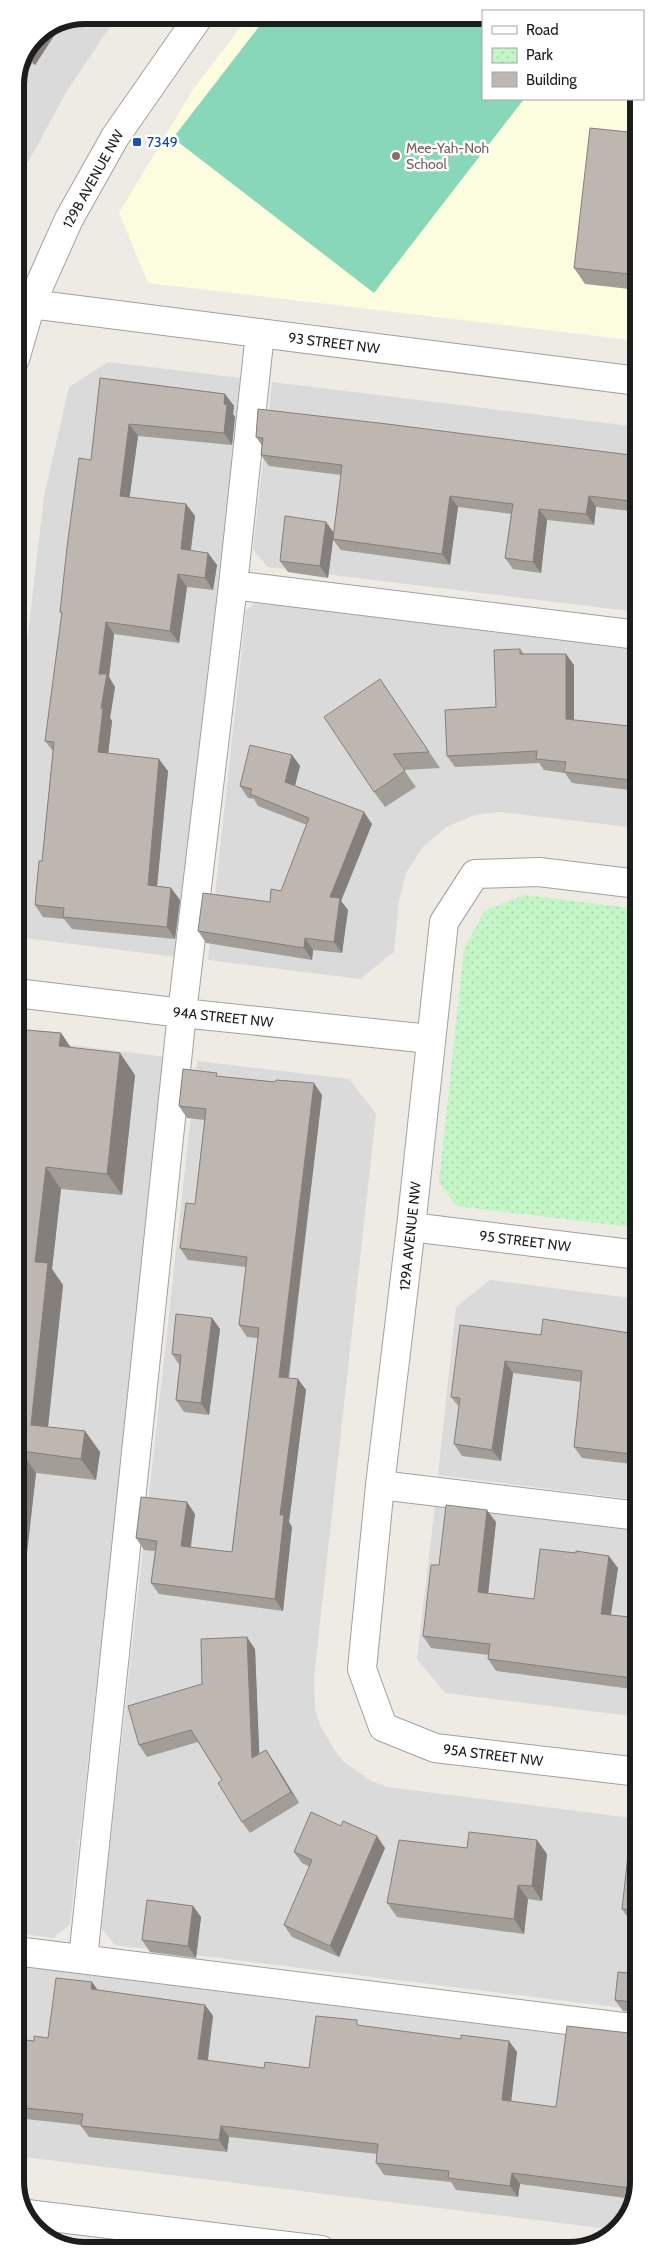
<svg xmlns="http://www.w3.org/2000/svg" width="654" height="2266" viewBox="0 0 654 2266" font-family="Cabin,sans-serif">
	<defs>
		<pattern id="park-dots" width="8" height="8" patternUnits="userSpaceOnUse" patternTransform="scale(1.25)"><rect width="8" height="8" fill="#c4f5c7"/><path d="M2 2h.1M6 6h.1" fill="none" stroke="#a8d2aa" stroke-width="1.8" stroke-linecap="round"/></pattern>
	</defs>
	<rect width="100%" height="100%" fill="#eeeae4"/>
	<path fill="#dbdada" d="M84,15H118L67,91L15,186V84L36,35Z
		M108,362L241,378L177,957L25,938L16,925L15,747L44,496L69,387Z
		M272,382L638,427V612L267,567L253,549Z
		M263,597L638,643V828L499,812L475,815L446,827L422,848L406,873L399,901L394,952L360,979L208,960L246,610Z
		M16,1038L166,1057L70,1924L54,1938L16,1933Z
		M197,1061L349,1079L376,1114L314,1677L315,1710L320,1725L335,1751L344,1762L371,1781L387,1787L639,1819V2010L115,1945L101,1928Z
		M490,1280L638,1299L639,1500L438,1475L456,1307Z
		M435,1505L639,1530V1717L445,1693L417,1659Z
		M16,1964L639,2041V2182L622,2227L617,2230L16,2156Z"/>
	<path fill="#fcfcde" d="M250,15H483V99H638V341L148,283L119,213L194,88Z"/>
	<path fill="url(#park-dots)" d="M525,895L638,909V1228L456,1206L439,1182L464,949L485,910Z"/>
	<path fill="#88d7b8" d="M268,15H483V99H524L374,293L173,138Z"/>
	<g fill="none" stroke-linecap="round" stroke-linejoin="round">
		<defs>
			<path id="minor" d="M31,304L638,381
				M15,359L31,304L69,219L115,137L200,15
				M233,585L260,333
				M638,884L539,872L475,874L444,922L411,1227L380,1485L362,1669L383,1727L435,1748L639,1772
				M16,993L182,1013L430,1039
				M411,1227L638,1255
				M380,1485L639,1516
				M16,1951L639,2029
				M83,1959L182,1013L233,585L638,635
				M27,2214L321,2250"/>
		</defs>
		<use href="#minor" stroke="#a1a1a1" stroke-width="30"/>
		<use href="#minor" stroke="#fff" stroke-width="28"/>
	</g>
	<path fill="#a39d98" d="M61,25L35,65L32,63L15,94V84L36,35Z
		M638,133V290L585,284L574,268Z
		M100,378L225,394L234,406L233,414L235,417L232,445L138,436L129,498L186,504L195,516L191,551L208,553L217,565L213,590L187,587L179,643L114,634L109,677L115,687L110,718L112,721L108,753L168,771L157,886L171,888L180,900L175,939L72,929L64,919L43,917L35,905L42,861L53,751L45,741L62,615L60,612L91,460Z
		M256,437L638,456V512L596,507L594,525L547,520L541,573L513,569L505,558L511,514L458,507L450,565L341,550L333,540L328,578L288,572L280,561L334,532L341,475L269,466L261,455L262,446Z
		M520,649L524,654L574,665V720L628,726L638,722V791L572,783L565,773L544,770L539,763L455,767L447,756L496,707Z
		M380,679L440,768L404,770L416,787L385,807L374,792Z
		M292,755L300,766L295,785L372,824L341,901L348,910L342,953L313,950L312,960L206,943L198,931L270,902L281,891L307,825L258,806L254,799L248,798L240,786Z
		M16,1029L61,1033L70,1047L135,1075L122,1195L61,1189L52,1269L63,1285L48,1427L85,1431L100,1452L96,1480L36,1473L16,1650Z
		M220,1077L322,1095L289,1378L298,1379L306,1390L289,1522L292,1527L283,1611L159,1594L151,1583L155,1551L144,1550L136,1538L195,1514L191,1547L232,1552L258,1338L247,1337L239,1325L246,1267L188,1260L180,1248L195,1204L205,1120L187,1118L179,1106Z
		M638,1317L639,1465L582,1458L574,1447L581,1382L513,1373L501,1461L462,1456L454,1444L459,1407L451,1397L541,1335L635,1334Z
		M212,1318L220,1329L209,1415L184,1412L176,1400L180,1366L172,1354Z
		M496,1522L488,1593L534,1599L618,1568L611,1615L639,1618V1690L496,1671L488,1659L489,1655L431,1648L423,1636L439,1565Z
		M255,1649L259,1754L266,1750L274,1762L299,1803L250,1833L242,1822L222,1780L198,1742L147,1757L139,1745L202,1684Z
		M341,1826L385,1848L339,1957L292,1937L284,1925L310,1867L302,1863L294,1852Z
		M467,1848L547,1854L542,1901L528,1899L524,1934L397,1917L387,1903Z
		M639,1856V1922L630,1921L622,1909Z
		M193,1906L201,1917L196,1958L150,1952L142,1940Z
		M639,1974V2013L623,2011L615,2000Z
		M97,1990L205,2005L213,2016L208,2061L264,2068H309L361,2026L517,2052L511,2101L639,2182L633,2199L520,2184L518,2197L456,2190L451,2182L384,2175L376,2163L377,2154L229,2137L227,2152L89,2137L81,2126V2125L16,2118V2039L34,2041L48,2038Z"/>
	<path fill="#857f7c" d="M61,25L35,65L27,54L31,47L39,34Z
		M27,56L32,63L15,94V84Z
		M225,394L234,406L233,414L235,417L232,445L224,433V404Z
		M129,424L138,436L128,509L120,496Z
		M450,496L458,507L450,565L442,554Z
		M589,496L596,507L594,525L586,514Z
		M186,504L195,516L189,561L181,549Z
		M539,509L547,520L541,573L533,562Z
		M326,522L334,533L328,578L320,566Z
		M208,553L217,565L213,590L205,578Z
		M178,574L187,587L179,643L170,631Z
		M106,622L114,634L109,677L115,687L110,718L112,721L107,764L98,752L99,674Z
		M566,654L574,665V730L566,719Z
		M292,755L300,766L293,793L285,782Z
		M159,759L168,771L156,897L148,885Z
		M364,812L372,824L341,901L348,910L342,953L334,942L330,897Z
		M171,888L180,900L175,939L167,927Z
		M305,938L313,950L312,960L304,948Z
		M61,1033L76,1055L59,1046Z
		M120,1053L135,1075L122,1195L107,1174Z
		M314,1083L322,1095L287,1388L279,1377Z
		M46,1167L61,1189L52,1269L63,1285L46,1446L31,1425L35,1262Z
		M212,1318L220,1329L209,1415L201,1403Z
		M505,1361L513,1373L501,1461L492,1450Z
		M298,1379L306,1390L289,1522L292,1527L283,1611L275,1599L280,1515Z
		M85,1431L100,1452L96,1480L81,1459Z
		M21,1451L36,1473L16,1650V1495Z
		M187,1502L195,1514L189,1557L181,1546Z
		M487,1510L496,1522L487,1604L478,1592Z
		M609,1556L618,1568L609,1626L601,1614Z
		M247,1637L255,1649L260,1770L252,1758Z
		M266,1750L274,1762L299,1803L291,1792Z
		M377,1836L385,1848L339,1957L330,1946Z
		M537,1840L547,1854L542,1901L532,1886Z
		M518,1885L528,1899L524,1934L514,1919Z
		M193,1906L201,1917L196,1958L188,1946Z
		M92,1982L100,1993L91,1989Z
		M205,2005L213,2016L206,2071L198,2059Z
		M509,2041L517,2052L510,2111L502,2100Z
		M221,2126L229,2137L227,2152L219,2140Z
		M512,2173L520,2184L518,2197L510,2186Z
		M630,2186L635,2193L634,2195L630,2188Z"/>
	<path fill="#beb6b1" stroke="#857f7c" d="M39,34L31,47L36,35Z
		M590,128L638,133V275L574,268Z
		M100,378L225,394L224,404L227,405L224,433L129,424L120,496L186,504L181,549L208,553L205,578L178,574L170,631L106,622L99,674H107L101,708L103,709L98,752L159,759L148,885L171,888L167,927L63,917L64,908L35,905L39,861H42L54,742L45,741L62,612H60L67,547L79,458L91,460Z
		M258,409L387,424L638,456V502L589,496L586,514L539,509L533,562L505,558L513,504L450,496L442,554L333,539L342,465L261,455L263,438L256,437Z
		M285,516L326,522L320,566L280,561Z
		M520,649V654H566V719L628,726V721L638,722V781L564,772L566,762L536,759L537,751L447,756L445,710L496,707L494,650Z
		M380,679L429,752L393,754L405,771L374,792L324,717Z
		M250,745L292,755L285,782L364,812L330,897L340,898L334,942L305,938L304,948L198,931L203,893L270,902L271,889L281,891L309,818L250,794L252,789L240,786Z
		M16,1029L61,1033L59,1046L120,1053L107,1174L46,1167L35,1262L48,1263L31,1425L85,1431L81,1459L21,1451L16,1495Z
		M183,1069L217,1073L216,1076L275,1082L276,1080L314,1083L279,1377L298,1379L280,1515H284L275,1599L151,1583L157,1541L136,1538L141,1497L187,1502L181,1546L232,1552L259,1328L239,1325L247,1257L180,1248L186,1203L195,1204L206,1109L179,1106Z
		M176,1314L212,1318L201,1403L176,1400L181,1355L172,1354Z
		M638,1317L639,1455L574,1447L582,1371L505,1361L492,1450L454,1444L460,1398L451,1397L460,1325L541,1335L543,1319L635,1334Z
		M446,1505L487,1510L478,1592L534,1599L540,1549L576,1553V1551L609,1556L601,1614L639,1618V1679L488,1659L490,1644L423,1636L431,1565H439Z
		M247,1637L252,1758L266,1750L291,1792L242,1822L218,1783L222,1780L191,1730L139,1745L128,1706L202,1684L201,1639Z
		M311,1812L341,1826L343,1821L377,1836L330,1946L284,1925L312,1860L294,1852Z
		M469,1832L537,1840L532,1886L518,1885L514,1919L387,1903L399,1840L467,1848Z
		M628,1855L639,1856V1911L622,1909Z
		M147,1900L193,1906L188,1946L142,1940Z
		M618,1972L639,1974V2005L633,2002L615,2000Z
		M56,1978L92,1982L91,1989L205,2005L198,2059L264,2068L265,2062L309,2068L316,2016L357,2020V2025L461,2039V2035L509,2041L502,2100L556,2107L567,2026L629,2033L637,2032L639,2030V2117L637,2130L639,2131V2182L637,2186H630V2188L512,2173L510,2186L448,2178L449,2171L376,2163L378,2144L221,2126L219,2140L81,2126L83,2114L16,2107V2039L34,2041V2036L48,2038Z"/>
	<rect fill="#1a4fb4" stroke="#fff" stroke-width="2" x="132" y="137" width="10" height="10" rx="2.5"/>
	<circle fill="#8d6e63" stroke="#fff" stroke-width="2" cx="396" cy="156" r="5"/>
	<g text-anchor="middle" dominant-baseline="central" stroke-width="5" stroke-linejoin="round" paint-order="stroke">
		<g font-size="14" fill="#164399" stroke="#fff" text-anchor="start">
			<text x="147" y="142">7349</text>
		</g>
		<g font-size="14" fill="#785e54" stroke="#fff" text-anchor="start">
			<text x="406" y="148">Mee-Yah-Noh<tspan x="406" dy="16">School</tspan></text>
		</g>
		<g font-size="14" fill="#1d1d1d" stroke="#fff">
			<text transform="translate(93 179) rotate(-61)">129B AVENUE NW</text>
			<text transform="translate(334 343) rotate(7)">93 STREET NW</text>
			<text transform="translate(223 1017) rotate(6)">94A STREET NW</text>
			<text transform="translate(410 1236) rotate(-84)">129A AVENUE NW</text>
			<text transform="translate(525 1241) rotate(7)">95 STREET NW</text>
			<text transform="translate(493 1755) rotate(7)">95A STREET NW</text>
		</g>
	</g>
	<path d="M0 0H654V2266H0ZM85 24H569A61 61 0 0 1 630 85V2181A61 61 0 0 1 569 2242H85A61 61 0 0 1 24 2181V85A61 61 0 0 1 85 24Z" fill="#fff" fill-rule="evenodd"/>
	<path fill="none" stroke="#1d1d1d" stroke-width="6" d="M85 24H569A61 61 0 0 1 630 85V2181A61 61 0 0 1 569 2242H85A61 61 0 0 1 24 2181V85A61 61 0 0 1 85 24Z"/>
	<rect x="482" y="10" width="162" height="90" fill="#ffffff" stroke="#a5a5a5"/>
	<rect x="492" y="26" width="25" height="8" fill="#ffffff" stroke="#a5a5a5"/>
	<text x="526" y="35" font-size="15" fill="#1d1d1d">Road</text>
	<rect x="492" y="48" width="25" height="15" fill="url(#park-dots)" stroke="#a5a5a5"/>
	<text x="526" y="60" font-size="15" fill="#1d1d1d">Park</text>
	<rect x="492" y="72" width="25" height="15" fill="#beb6b1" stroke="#a5a5a5"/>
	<text x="526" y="85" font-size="15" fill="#1d1d1d">Building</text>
</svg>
